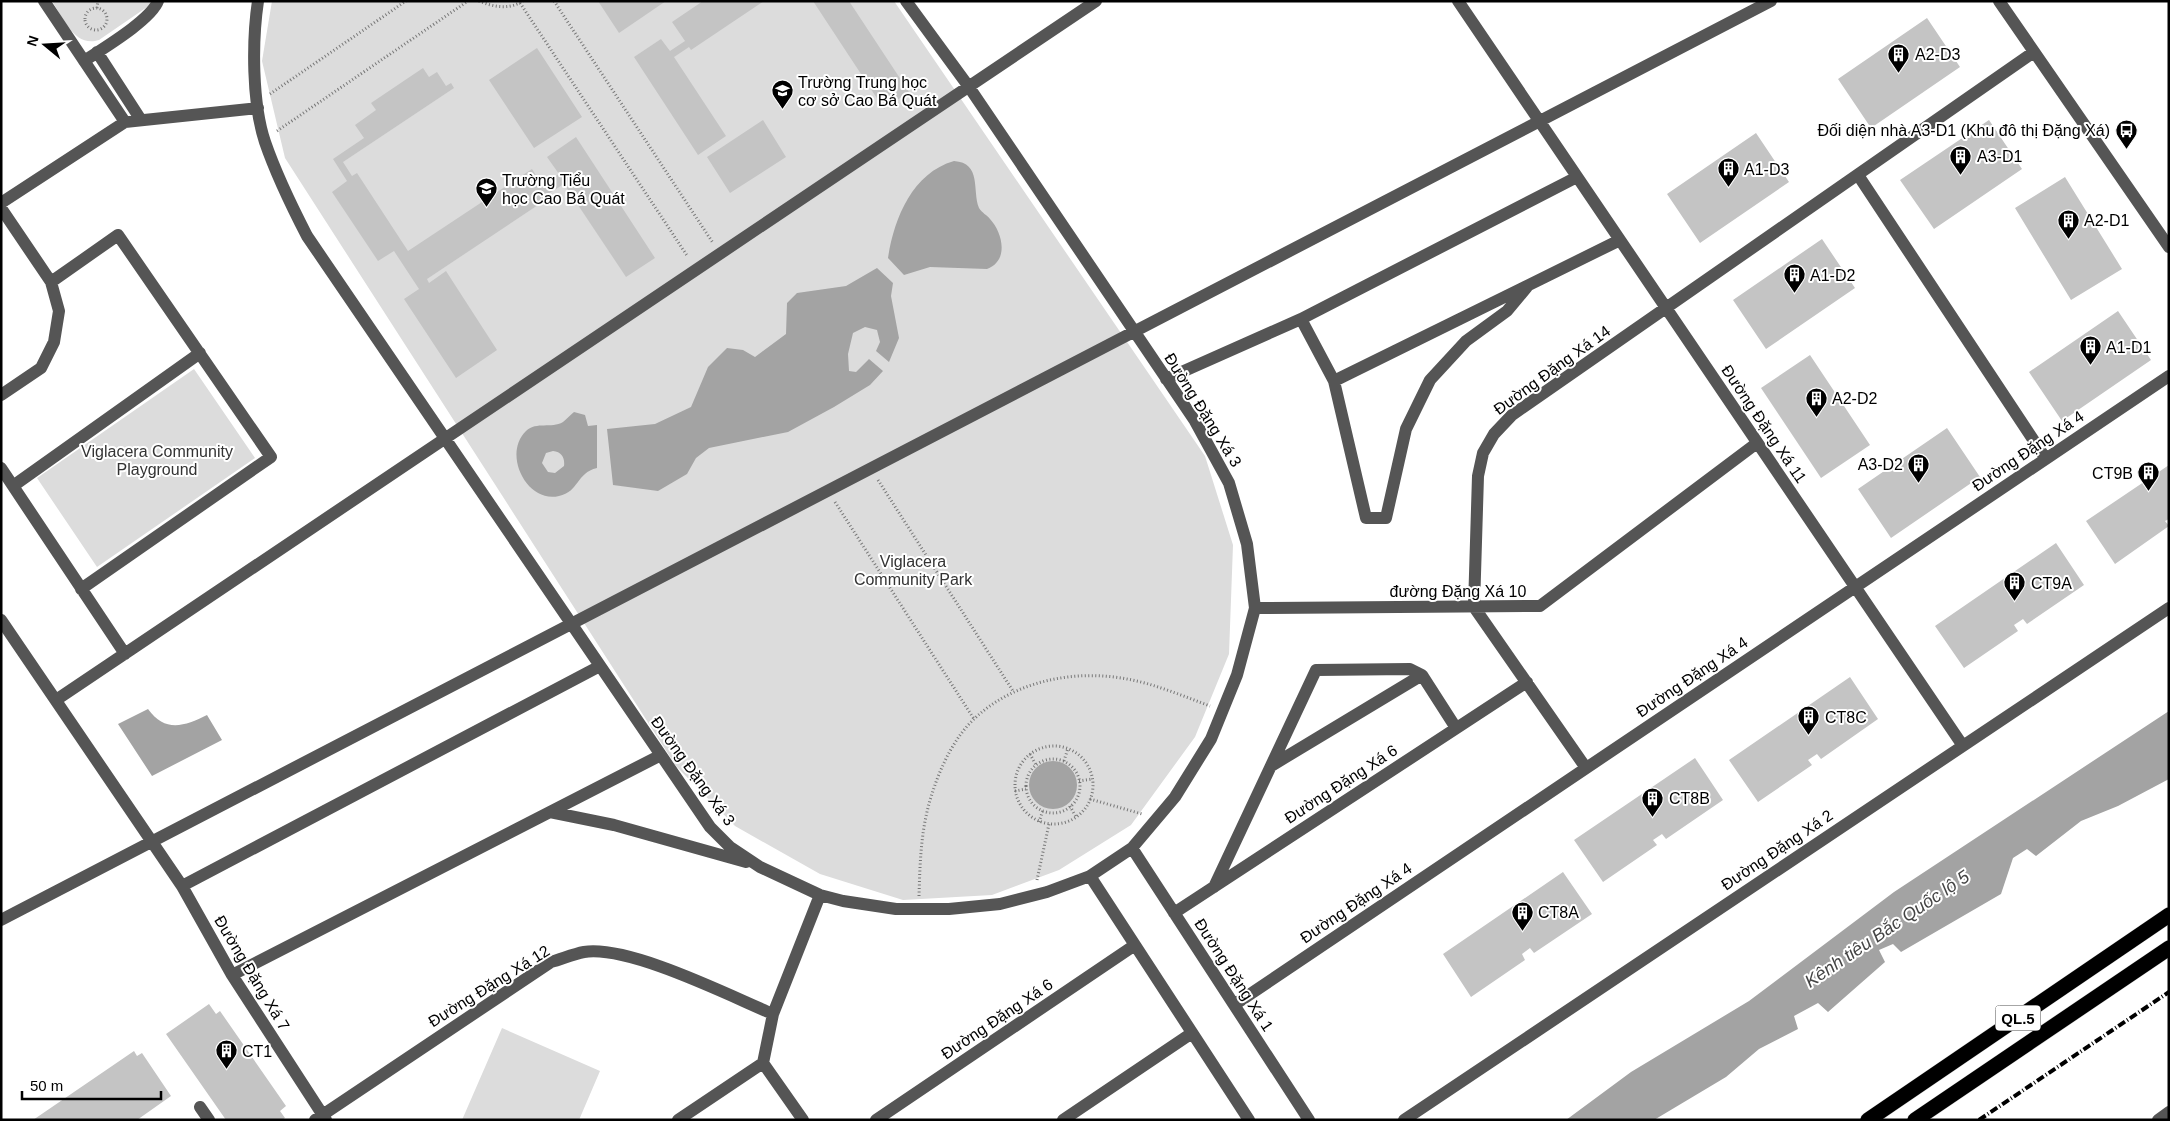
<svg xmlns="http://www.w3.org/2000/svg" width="2170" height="1121" viewBox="0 0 2170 1121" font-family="Arial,sans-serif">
	<rect width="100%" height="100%" fill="#fff"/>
	<path fill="#dcdcdc" d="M52,1H151L150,5L99,40C75,48 63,18 52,1Z
		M272,1H894L1205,456L1233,545L1229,654L1195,737L1131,825L1059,870L992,895L903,900L820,874L735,826L676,766L285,158L262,61Z
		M194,369L255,458L97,567L37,478Z
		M502,1028L600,1071L579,1120H462Z"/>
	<path fill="#a3a3a3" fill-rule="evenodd" d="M954,161C982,163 972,190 979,208C982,213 987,215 990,219C1003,233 1009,261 987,269L930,267L904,275L888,258C894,219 912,173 954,161Z
		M877,268L893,283L891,296L899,338L889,362L876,351L880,342L877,330L865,327L853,333L848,354L849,371L856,372L869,359L883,371L870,385L834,407L788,432L709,448L696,458L687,474L658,491L613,485L607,429L655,424L691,407L708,367L727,348L743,350L755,357L786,334L787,303L797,293L846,286Z
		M574,412L585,415L588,426L597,425V468C576,473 579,492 559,496C527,504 502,454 526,431C537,421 551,429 563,422C567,419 570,415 574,412ZM553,451C562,452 565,458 564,466L555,473L548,472L542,463L546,453Z
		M148,709C165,733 185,726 207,715L222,740L152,776L118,724Z
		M2169,711V779L2118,806L2081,821L2036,856L2027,849L2013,858L2001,894L1901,952L1893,944L1879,950L1885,962L1828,1012L1818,1003L1794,1016L1798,1029L1759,1049L1726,1077L1654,1120H1566L1631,1072L1749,1001L1894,892Z
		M1029 785a24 24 0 1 1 48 0a24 24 0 1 1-48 0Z"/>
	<path fill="#c4c4c4" d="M598,1H666L619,33Z
		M703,1H764L691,50L689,47L674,57L726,136L698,155L634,57L661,39L670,51L685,41L672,22Z
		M813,1H849L909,92L884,109Z
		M1927,18L1960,67L1871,128L1838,79Z
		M537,48L582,117L534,148L489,80Z
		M423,68L429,77L437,72L446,86L451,83L454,88L343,162L352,176L357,173L408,251L532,169L542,185L559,174L547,157L576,137L655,258L626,277L564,184L548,194L550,197L427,279L429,283L446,271L497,350L456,378L404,299L419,289L394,251L378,261L332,192L347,181L333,159L364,138L355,125L376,110L371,103Z
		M763,120L786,157L730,193L707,157Z
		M1989,120L2022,169L1934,229L1900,180Z
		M1756,133L1789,182L1700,243L1667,194Z
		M2065,177L2122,269L2071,300L2015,208Z
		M1822,239L1855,288L1766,349L1733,300Z
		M2118,311L2151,360L2062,421L2029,372Z
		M1810,355L1870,445L1821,478L1761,388Z
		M1947,428L1980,477L1891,538L1858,489Z
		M2169,465V519L2165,521L2169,526L2115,564L2086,521Z
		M2056,543L2084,585L2027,624L2023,619L2014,625L2018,631L1964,668L1935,626Z
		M1850,677L1878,719L1821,759L1817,754L1808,760L1812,765L1758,802L1729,760Z
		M1695,758L1723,800L1666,839L1662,834L1653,840L1657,845L1603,882L1574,840Z
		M1563,872L1592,914L1534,953L1530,948L1522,954L1525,960L1471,997L1443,954Z
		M209,1004L216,1014L220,1011L286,1106L280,1111L285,1118L282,1120H226L166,1034Z
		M134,1051L137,1056L142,1053L171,1096L137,1120H33Z"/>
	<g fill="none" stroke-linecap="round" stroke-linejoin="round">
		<defs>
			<path id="highway" d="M1868,1120L2169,915
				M1915,1120L2169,948"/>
		</defs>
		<use href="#highway" stroke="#dbdbdb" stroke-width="16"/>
		<path stroke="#777" stroke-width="3" stroke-dasharray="1 2.5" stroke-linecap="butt" d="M479,1C493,7 509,10 523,1
			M554,1L713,243
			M520,3L688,257
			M97,8L98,1
			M85 19a11 11 0 1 1 22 0a11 11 0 1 1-22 0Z
			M270,94L406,1
			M277,131L468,1
			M878,480L1013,691
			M835,502L974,719
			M1015 785a39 39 0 1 1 78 0a39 39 0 1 1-78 0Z
			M1030,754L1036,765
			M1026 786a27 27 0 1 1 54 0a27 27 0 1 1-54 0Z
			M1064,761L1068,748
			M1079,781L1092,779
			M1015,791L1026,789
			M1090,799L1142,814
			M1070,806L1076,817
			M1039,822L1043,810
			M1037,880L1049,824
			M919,896C920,861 921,827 932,794C940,768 954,738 974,719C1014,681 1074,669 1127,679C1155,684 1183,696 1210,706"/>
		<path stroke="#555" stroke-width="12" d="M44,1L125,122
			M258,1C252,41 252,103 265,142C276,174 291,205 307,236L710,827L730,847L760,867L820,895L843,901L896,909H949L1000,904L1047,892L1090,876L1132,848L1175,797L1211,739L1237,675L1255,608L1247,544L1229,483L1195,421L969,87L906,1
			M1458,1L1963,746
			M1999,1L2169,247
			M97,52L141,120
			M84,61C102,49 151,20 158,1
			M1858,175L2046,459
			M1,203L125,122L258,108
			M1,208L51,282L59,311L54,342L41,368L1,395
			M51,282L118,235L271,457L81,589
			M1527,287L1507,311L1466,341L1430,380L1406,429L1386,518H1366L1334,381L1620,240
			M1301,319L1334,381
			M1166,379L1301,319L1577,177
			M1,468L125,654
			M13,486L200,353
			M1255,608L1540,606L1757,443
			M1,620L182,886L232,975L326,1120
			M1422,675L1456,728
			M56,700L1096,1
			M1586,768L1474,607L1478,476L1483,453L1494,434L1512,415L2034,52
			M550,812L614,825L746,862
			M1132,848L1309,1120
			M1090,876L1249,1120
			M182,886L600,666
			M1214,887L1316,670L1410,669L1422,675L1271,766
			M1174,913L1527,682
			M1,920L1771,1
			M232,975L661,755
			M1234,1005L2169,376
			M763,1063L803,1120
			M200,1107L209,1120
			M315,1120L551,962C562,959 573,954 584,952C629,945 728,995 773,1014
			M678,1120L763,1063L773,1014L820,895
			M876,1120L1135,945
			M1063,1120L1192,1033
			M1404,1120L2169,608
			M2158,1120L2169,1112"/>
		<use href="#highway" stroke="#000" stroke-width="15"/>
		<path stroke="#000" stroke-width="4" stroke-dasharray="8 2.5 1 2.5" stroke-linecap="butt" d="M1979,1120L2169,992"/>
	</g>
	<defs>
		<symbol id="building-pin" viewBox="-11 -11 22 30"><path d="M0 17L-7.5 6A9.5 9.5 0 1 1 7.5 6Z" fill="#000" stroke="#fff"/><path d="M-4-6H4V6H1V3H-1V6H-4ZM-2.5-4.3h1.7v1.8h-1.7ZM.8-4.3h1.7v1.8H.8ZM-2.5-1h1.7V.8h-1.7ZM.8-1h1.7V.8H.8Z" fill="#fff"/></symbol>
		<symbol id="school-pin" viewBox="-11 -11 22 30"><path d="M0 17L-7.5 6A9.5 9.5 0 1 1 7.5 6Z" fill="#000" stroke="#fff"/><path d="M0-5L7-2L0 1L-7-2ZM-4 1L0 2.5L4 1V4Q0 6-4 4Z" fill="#fff"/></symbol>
		<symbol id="bus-pin" viewBox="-11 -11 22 30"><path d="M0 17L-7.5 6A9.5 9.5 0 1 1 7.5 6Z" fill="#000" stroke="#fff"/><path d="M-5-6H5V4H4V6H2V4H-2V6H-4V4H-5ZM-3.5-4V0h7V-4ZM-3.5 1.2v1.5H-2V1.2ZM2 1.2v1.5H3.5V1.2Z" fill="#fff"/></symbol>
	</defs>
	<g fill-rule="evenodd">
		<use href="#building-pin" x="1886" y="42" width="25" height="34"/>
		<use href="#school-pin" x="770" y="78" width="25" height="34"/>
		<use href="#bus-pin" x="2114" y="118" width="25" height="34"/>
		<use href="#building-pin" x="1948" y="144" width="25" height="34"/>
		<use href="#building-pin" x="1716" y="156" width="25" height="34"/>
		<use href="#school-pin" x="474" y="176" width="25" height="34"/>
		<use href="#building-pin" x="2056" y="208" width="25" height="34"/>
		<use href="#building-pin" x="1782" y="262" width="25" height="34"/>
		<use href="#building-pin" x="2078" y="334" width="25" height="34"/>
		<use href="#building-pin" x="1804" y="386" width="25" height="34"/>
		<use href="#building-pin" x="1906" y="452" width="25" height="34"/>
		<use href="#building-pin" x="2136" y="460" width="25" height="34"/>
		<use href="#building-pin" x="2002" y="570" width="25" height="34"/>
		<use href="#building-pin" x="1796" y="704" width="25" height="34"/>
		<use href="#building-pin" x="1640" y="786" width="25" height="34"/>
		<use href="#building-pin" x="1510" y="900" width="25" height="34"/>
		<use href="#building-pin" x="214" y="1038" width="25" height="34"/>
	</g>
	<g text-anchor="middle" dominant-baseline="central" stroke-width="4" stroke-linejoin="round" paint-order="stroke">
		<rect fill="#fff" stroke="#4c4c4c" stroke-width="1" x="1995.5" y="1005.5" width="45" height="25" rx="4"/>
		<g font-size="15" font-weight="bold" fill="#000">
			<text x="2018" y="1018">QL.5</text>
		</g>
		<g font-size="16" fill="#000" stroke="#fff" text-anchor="start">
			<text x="1915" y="54">A2-D3</text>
			<text x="798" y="82">Trường Trung học<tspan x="798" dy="18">cơ sở Cao Bá Quát</tspan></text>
			<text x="2110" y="130" text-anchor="end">Đối diện nhà A3-D1 (Khu đô thị Đặng Xá)</text>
			<text x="1977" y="156">A3-D1</text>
			<text x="1744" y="169">A1-D3</text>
			<text x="502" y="180">Trường Tiểu<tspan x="502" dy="18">học Cao Bá Quát</tspan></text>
			<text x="2084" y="220">A2-D1</text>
			<text x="1810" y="275">A1-D2</text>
			<text x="2106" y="347">A1-D1</text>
			<text x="1832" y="398">A2-D2</text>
			<text x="1903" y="464" text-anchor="end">A3-D2</text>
			<text x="2133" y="473" text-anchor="end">CT9B</text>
			<text x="2031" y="583">CT9A</text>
			<text x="1825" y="717">CT8C</text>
			<text x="1669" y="798">CT8B</text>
			<text x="1538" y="912">CT8A</text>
			<text x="242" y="1051">CT1</text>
		</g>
		<g font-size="16" fill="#000" stroke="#fff">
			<text transform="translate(1552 370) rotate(-36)">Đường Đặng Xá 14</text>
			<text transform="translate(1203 410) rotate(58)">Đường Đặng Xá 3</text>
			<text transform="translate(1764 424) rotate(56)">Đường Đặng Xá 11</text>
			<text transform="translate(2028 451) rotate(-34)">Đường Đặng Xá 4</text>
			<text x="1458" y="591">đường Đặng Xá 10</text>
			<text transform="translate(1692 677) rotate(-34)">Đường Đặng Xá 4</text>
			<text transform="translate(693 771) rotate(54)">Đường Đặng Xá 3</text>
			<text transform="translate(1341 784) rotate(-33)">Đường Đặng Xá 6</text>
			<text transform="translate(1777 850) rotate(-34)">Đường Đặng Xá 2</text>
			<text transform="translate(1356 903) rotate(-34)">Đường Đặng Xá 4</text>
			<text transform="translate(252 973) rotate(59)">Đường Đặng Xá 7</text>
			<text transform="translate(1234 975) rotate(57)">Đường Đặng Xá 1</text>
			<text transform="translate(489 986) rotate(-32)">Đường Đặng Xá 12</text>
			<text transform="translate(997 1019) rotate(-34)">Đường Đặng Xá 6</text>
		</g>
		<g font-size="16" fill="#333" stroke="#fff">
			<text x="157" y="451">Viglacera Community<tspan x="157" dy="18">Playground</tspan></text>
			<text x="913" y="561">Viglacera<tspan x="913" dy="18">Community Park</tspan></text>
		</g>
		<g font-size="18" font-style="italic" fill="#444" stroke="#fff">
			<text transform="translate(1887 929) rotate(-34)">Kênh tiêu Bắc Quốc lộ 5</text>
		</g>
	</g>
	<rect width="2170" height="1121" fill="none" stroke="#000000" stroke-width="5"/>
	<g transform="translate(45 45) rotate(288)" stroke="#ffffff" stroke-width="4" paint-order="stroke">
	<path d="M0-4L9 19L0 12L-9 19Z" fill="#000000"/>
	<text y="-8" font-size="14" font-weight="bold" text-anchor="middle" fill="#000000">N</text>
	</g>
	<path d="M22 1091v8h139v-8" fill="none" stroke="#000000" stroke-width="2.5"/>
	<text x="30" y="1091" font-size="15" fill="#000000" stroke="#ffffff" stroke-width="4" paint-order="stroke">50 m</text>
</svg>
